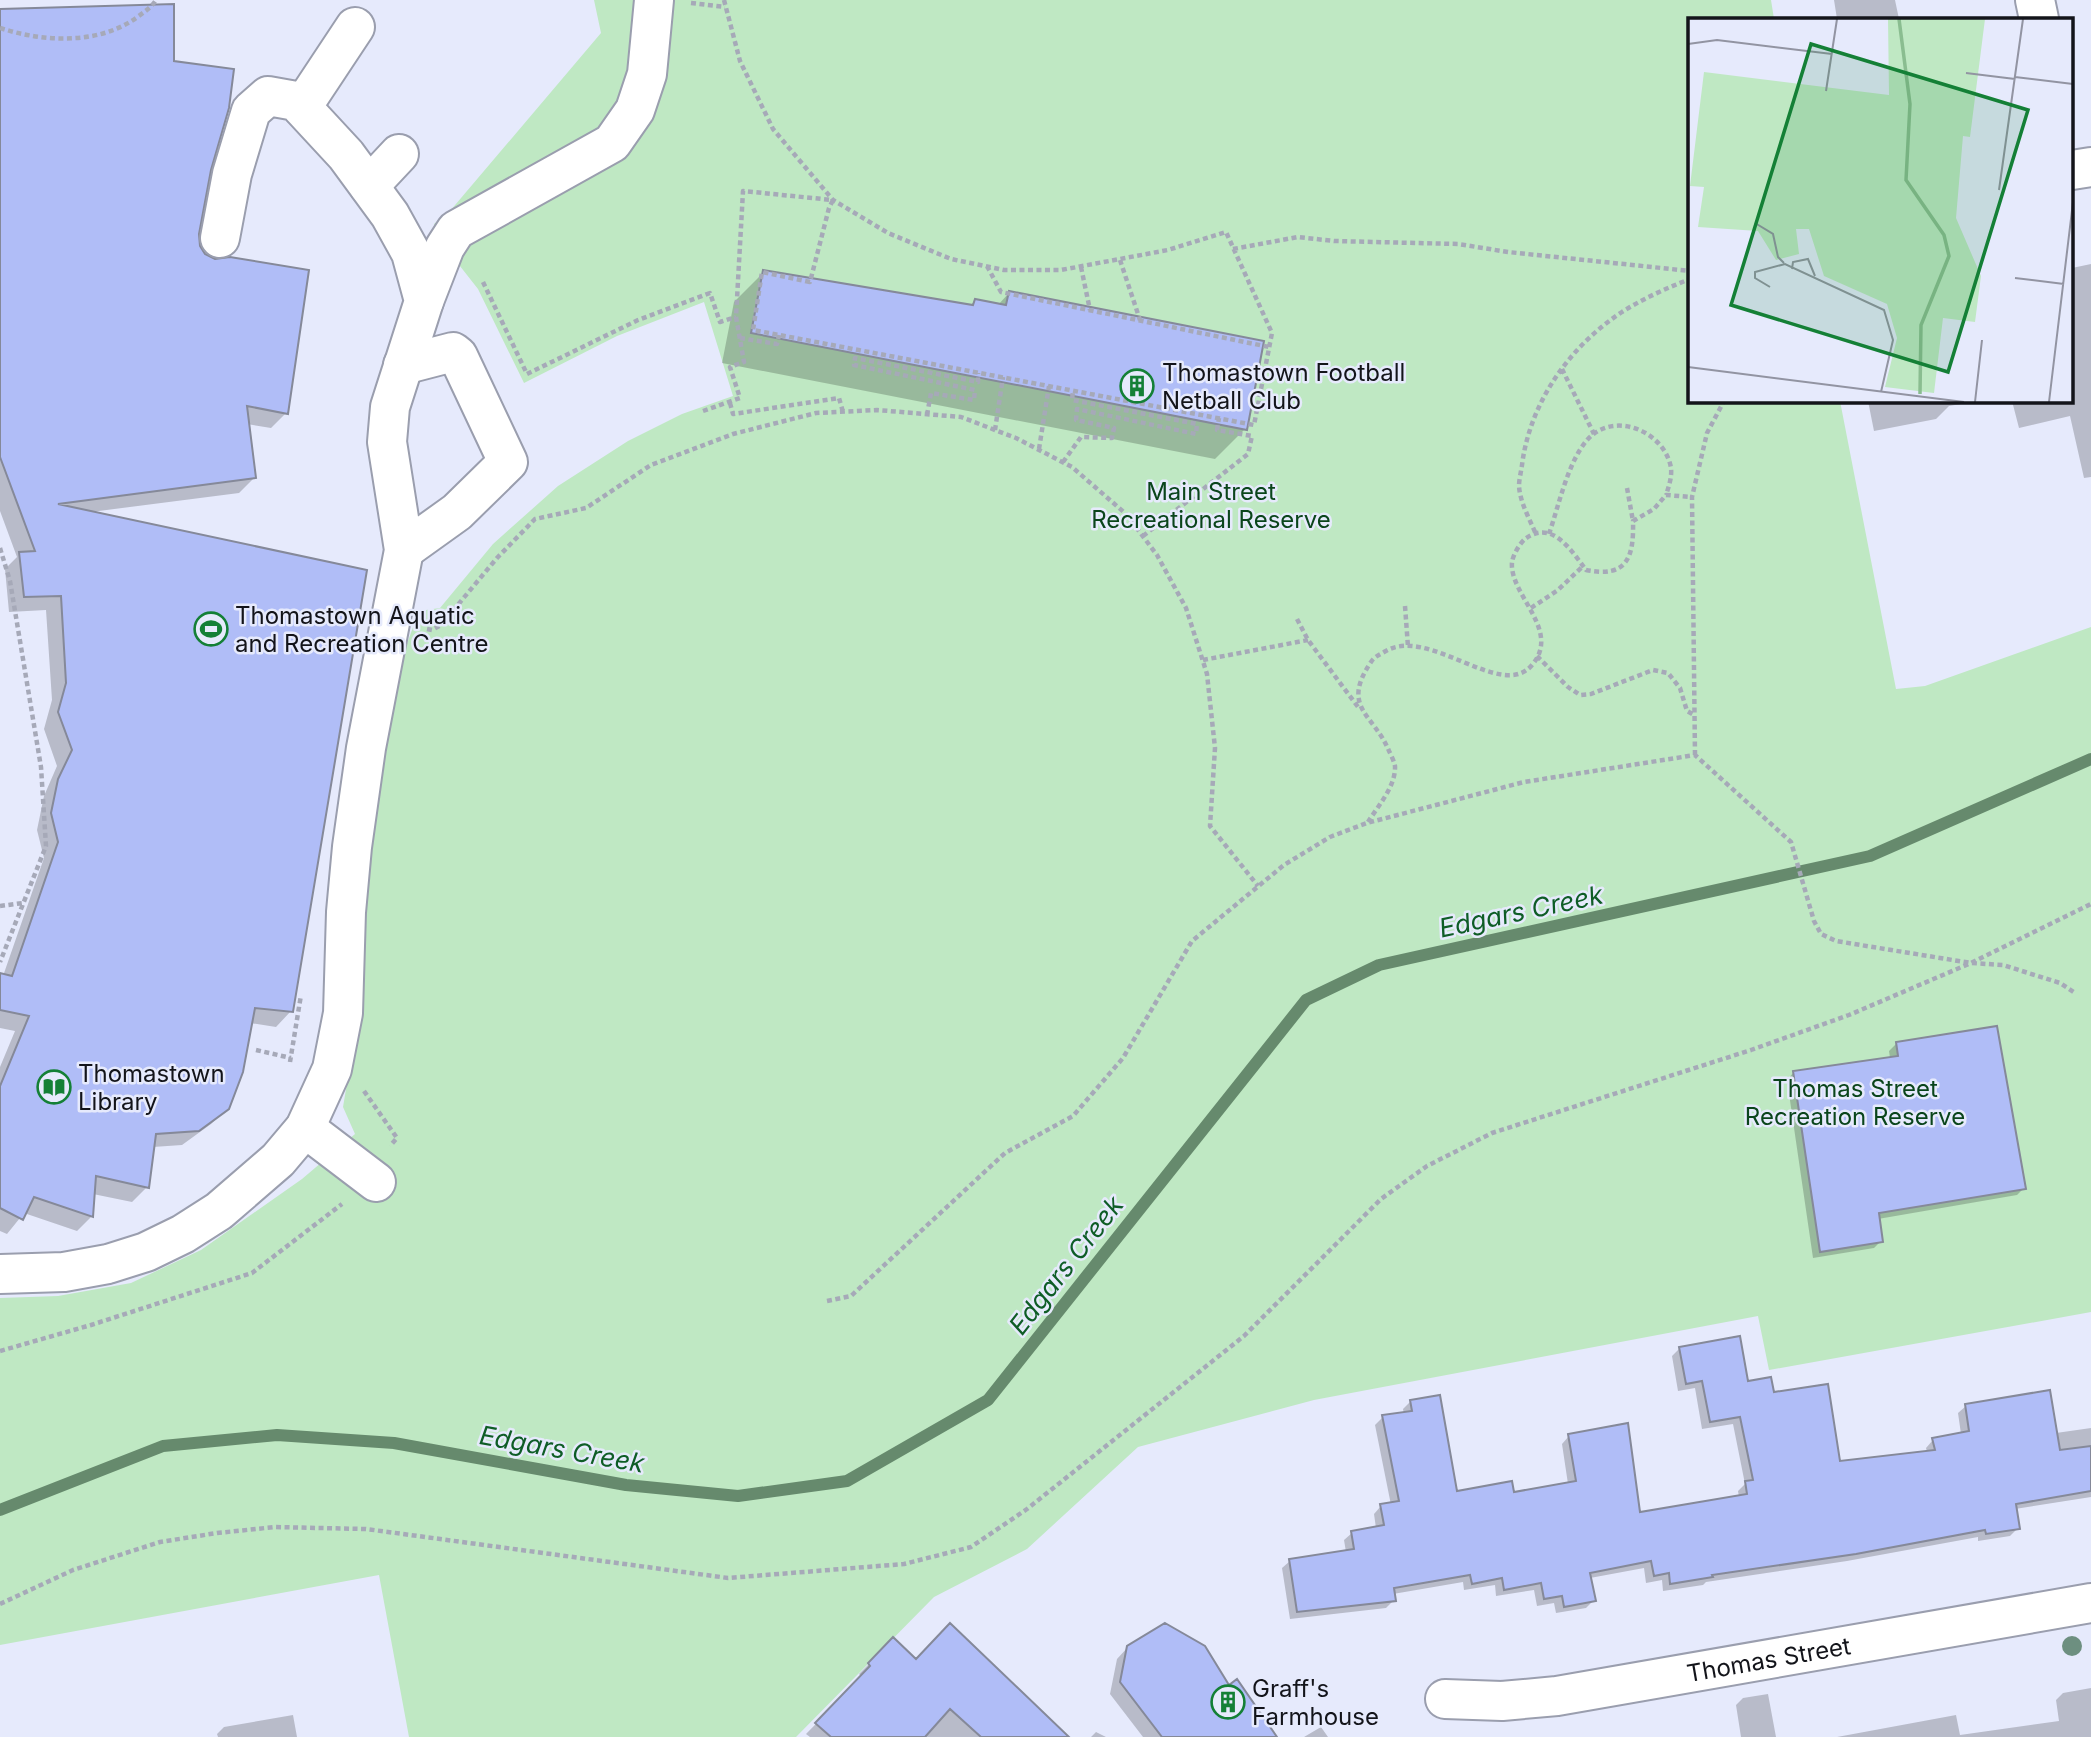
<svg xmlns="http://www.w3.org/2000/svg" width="2091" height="1737" viewBox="0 0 2091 1737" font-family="Inter,sans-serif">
	<rect width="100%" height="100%" fill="#e6eafc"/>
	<path fill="#bfe8c3" d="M594,0H1771L1774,19H1690V401H1840L1896,689L1925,686L2091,627V1312L1769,1370L1758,1316L1314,1400L1138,1447L1027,1549L934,1597L796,1737H409L379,1575L0,1645V1298L58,1296L131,1283L201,1250L302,1179L355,1134L343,1107L355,1036L364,864L398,668L419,611L440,608L493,544L558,486L628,441L682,414L733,396L704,302L617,336L524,383L478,289L445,247L434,224L450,211L601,33Z"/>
	<path fill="#0003" d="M1834,0H1895L1899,19H1837Z
		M0,10L172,62L209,169L197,234L198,246L286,413L271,428L247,424L254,478L239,493L91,512L291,1011L276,1027L250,1023L227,1108L211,1124L182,1145L153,1147L147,1187L132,1202L93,1194L92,1216L77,1231L24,1213L7,1234L0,1231V1067L15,1031L0,1028V975L3,976L44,858L37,830L44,796L57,766L44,729L52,700L46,610L9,612L5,569L17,557L0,511Z
		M2091,264V477L2084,478L2070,416L2019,428L2012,401H2072V268Z
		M764,272L970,306L975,301L998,305L1009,293L1245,429L1215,459L722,363L734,302Z
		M1868,401H1979L1949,406L1936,419L1874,431Z
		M1896,1044L2024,1188L2017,1195L1878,1219L1881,1241L1874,1248L1813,1258L1787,1080L1794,1072L1890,1058L1889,1051Z
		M1679,1349L1747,1383L1773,1394L1838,1463L1927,1452L1926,1448L1933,1440L1961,1434L1958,1413L1966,1406L2056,1433L2091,1428V1497L2015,1509L2018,1528L2010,1536L1978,1541V1537L1847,1561L1706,1582L1703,1585L1663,1591L1662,1580L1646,1583L1644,1568L1590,1578L1594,1600L1586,1608L1556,1613L1554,1603L1537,1606L1534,1590L1496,1596L1495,1585L1464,1590L1463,1582L1393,1594L1394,1600L1386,1608L1290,1619L1282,1568L1290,1561L1346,1552L1344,1540L1352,1533L1376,1528L1374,1514L1381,1506L1391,1505L1375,1425L1383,1417L1404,1414L1403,1409L1411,1401L1456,1493L1512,1494L1568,1484L1562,1444L1569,1436L1639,1514L1739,1497L1738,1491L1745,1484L1733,1424L1702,1429L1695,1388L1678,1391L1672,1356Z
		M893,1640L915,1661L1033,1737H810L806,1734L862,1677L859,1674Z
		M1128,1647L1243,1737H1143L1110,1694L1117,1659Z
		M2091,1688V1737H1837L1956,1715L1960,1735L2059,1721L2056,1700L2063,1693Z
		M1768,1694L1776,1737H1741L1736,1705L1743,1698Z
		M293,1715L297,1737H218L217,1734L224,1727Z
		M1321,1727L1328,1737H1304Z
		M1096,1732L1106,1737H1091Z"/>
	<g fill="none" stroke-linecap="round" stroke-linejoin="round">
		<path stroke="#668a6d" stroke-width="12" d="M0,1510L163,1446L277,1435L394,1443L626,1485L738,1496L847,1481L988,1400L1306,1000L1379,965L1870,856L2091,759"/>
	</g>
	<path fill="#b0bdf7" stroke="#858999" stroke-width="2" d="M174,4V61L234,69L229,108L211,170L199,234L200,246L205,254L215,259L230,257L309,270L288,414L247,406L256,478L58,504L367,570L293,1012L255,1008L243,1072L229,1109L199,1131L156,1134L149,1188L96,1176L93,1217L34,1197L23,1220L0,1208V1086L29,1016L0,1010V973L12,976L58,842L51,813L58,779L72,750L58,712L66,683L61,596L24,597L19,552L35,551L0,457V9Z
		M763,270L973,305L975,299L1006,305L1009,291L1264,341L1247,430L751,333Z
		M1997,1026L2026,1189L1879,1213L1883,1242L1820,1252L1793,1071L1898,1056L1896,1042Z
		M1740,1336L1748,1381L1771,1377L1774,1392L1828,1384L1840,1461L1935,1450L1932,1438L1969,1431L1965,1404L2050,1390L2060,1450L2091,1446V1491L2016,1504L2020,1529L1986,1534L1985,1530L1856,1554L1712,1575L1713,1577L1670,1584L1669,1573L1654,1576L1651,1561L1590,1573L1596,1601L1564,1607L1562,1596L1544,1599L1541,1583L1504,1590L1502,1578L1472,1584L1470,1575L1394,1588L1396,1601L1297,1612L1289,1559L1354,1549L1351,1531L1384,1525L1380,1504L1399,1501L1382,1415L1412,1411L1410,1400L1440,1395L1457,1491L1512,1481L1514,1492L1576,1481L1568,1434L1628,1423L1640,1512L1747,1494L1745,1481L1753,1480L1740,1417L1710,1422L1702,1381L1686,1384L1679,1347Z
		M950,1623L1069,1737H981L950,1709L925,1737H831L815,1723L870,1666L868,1663L893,1637L916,1659Z
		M1165,1623L1205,1646L1229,1685L1237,1679L1277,1737H1162L1120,1682L1127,1646Z"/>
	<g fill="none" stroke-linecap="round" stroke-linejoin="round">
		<defs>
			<g id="minor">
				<path d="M2035,0L2039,19"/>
				<path d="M302,107L355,27"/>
				<path d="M2072,170L2091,167"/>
				<path d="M369,186L399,154"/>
				<path d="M424,301L445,247L456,230L612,143L635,110L647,74L654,0"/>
				<path d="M403,365L453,352L458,356L508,462L457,512L404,550"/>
				<path d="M305,1128L376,1182"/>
				<path d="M0,1274L64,1272L108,1264L146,1252L183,1234L219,1211L278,1160L305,1128L332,1069L343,1013L346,912L352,847L366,748L404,550L387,442L390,407L424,301L411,253L390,215L346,155L296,101L268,96L251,111L232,174L220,238"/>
				<path id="s1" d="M1445,1699L1502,1701L1557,1696L2091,1603"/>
			</g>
		</defs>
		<use href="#minor" stroke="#9a9eae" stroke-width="42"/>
		<path stroke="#a6a9b8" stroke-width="4.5" stroke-dasharray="5 3.5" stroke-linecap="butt" d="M724,0L740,61L773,129L833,200L888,233L951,259L1004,270H1061L1168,250L1226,232L1272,333L1254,425L753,330L762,272L810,282L829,208L833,200
			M691,3L725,7
			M0,28C43,42 98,45 136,18C144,12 151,8 156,0
			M1233,249L1298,237L1334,241L1458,244L1508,252L1690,271
			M1120,260L1140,320
			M987,266L1001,292L1269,347
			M1081,267L1090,310
			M483,282L527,374L638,320L710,293L720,322L736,317
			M740,338L777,344L779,335
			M1562,369L1594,434
			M730,403L733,414L839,398L843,412
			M703,411L740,398L730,367L744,362L736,317L743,191L832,200
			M927,415L931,393L974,400L975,390L854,365L855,358L978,382V373
			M995,430L1003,377
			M1039,449L1049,386
			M1063,462L1081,437L1112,438L1114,428L1076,420L1077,409L1196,434L1197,424L1072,400L1073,391
			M1627,488L1633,521
			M1535,532C1529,518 1520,502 1519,486C1519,480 1521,472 1522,465C1530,402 1570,346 1622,312C1644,298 1667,288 1690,279
			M1549,534C1559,505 1568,461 1588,439C1615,410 1665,432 1671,468C1672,477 1669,486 1666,495
			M1143,536L1248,454L1252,436L1217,430L1219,418
			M0,548L10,581L41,767L46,846L0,962
			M1405,606L1408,647
			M1531,608L1558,590L1583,566
			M1297,619L1308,640L1358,707
			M427,629L432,630L441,625L497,558L535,519L586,508L651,465L733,434L816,413L877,410L961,417L1016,438L1072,467L1126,514L1157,555L1186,608L1207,674L1215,748L1210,826L1258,886
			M1537,656L1568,687L1580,695L1591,694L1653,670L1668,673L1680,688L1687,711L1694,715
			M1203,660L1308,640
			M1695,755L1692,497L1707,433L1724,401
			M1368,822C1378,806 1396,786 1395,766C1394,761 1391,755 1389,751C1374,714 1340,708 1371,662C1374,657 1379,655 1384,652C1428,624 1501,702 1532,665C1562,630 1509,595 1512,562C1513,555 1520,543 1525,539C1552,519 1571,550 1586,570C1627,578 1634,558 1633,521L1654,509L1666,495L1692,497
			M0,906L23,903
			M256,1050L291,1058
			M290,1062L301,995
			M364,1091L397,1138L390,1146
			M827,1301L851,1296L1005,1153L1073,1116L1123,1058L1192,941L1284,865L1330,837L1367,823L1524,782L1695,755L1791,842L1814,921L1821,934L1836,941L1971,963L2003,965L2060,983L2075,993
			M0,1351L91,1325L252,1273L342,1204
			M0,1604L73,1570L160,1542L217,1533L275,1527L366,1529L728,1578L904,1564L971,1547L1027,1509L1244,1336L1381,1199L1427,1166L1492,1133L1751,1050L1849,1015L1971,963L2091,904"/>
		<use href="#minor" stroke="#fff" stroke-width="38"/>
	</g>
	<circle fill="#6d8f80" cx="2072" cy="1646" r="10"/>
	<defs>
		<symbol id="building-ring" viewBox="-11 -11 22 22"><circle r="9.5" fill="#e6eafc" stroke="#148036" stroke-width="1.5"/><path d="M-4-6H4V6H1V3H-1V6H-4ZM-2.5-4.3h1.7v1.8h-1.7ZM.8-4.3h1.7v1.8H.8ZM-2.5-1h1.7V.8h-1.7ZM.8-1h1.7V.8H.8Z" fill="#148036"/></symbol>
		<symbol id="stadium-ring" viewBox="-11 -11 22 22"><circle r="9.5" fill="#e6eafc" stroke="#148036" stroke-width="1.5"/><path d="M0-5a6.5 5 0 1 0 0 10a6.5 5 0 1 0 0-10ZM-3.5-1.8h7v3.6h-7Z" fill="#148036"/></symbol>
		<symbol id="library-ring" viewBox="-11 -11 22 22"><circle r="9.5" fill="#e6eafc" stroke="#148036" stroke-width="1.5"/><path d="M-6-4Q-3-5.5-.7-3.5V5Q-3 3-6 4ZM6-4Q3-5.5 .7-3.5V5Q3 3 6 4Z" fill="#148036"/></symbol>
	</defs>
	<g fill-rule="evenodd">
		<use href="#building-ring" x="1118" y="367" width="38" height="38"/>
		<use href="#stadium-ring" x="192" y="610" width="38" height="38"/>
		<use href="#library-ring" x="35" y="1068" width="38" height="38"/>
		<use href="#building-ring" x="1209" y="1683" width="38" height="38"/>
	</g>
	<g text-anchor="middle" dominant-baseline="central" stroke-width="5" stroke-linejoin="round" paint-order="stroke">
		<g font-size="24" fill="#13141a" stroke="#e6eafc" text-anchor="start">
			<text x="1162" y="372">Thomastown Football<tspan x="1162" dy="28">Netball Club</tspan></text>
			<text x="235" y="615">Thomastown Aquatic<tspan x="235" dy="28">and Recreation Centre</tspan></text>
			<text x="78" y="1073">Thomastown<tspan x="78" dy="28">Library</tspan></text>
			<text x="1252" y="1688">Graff's<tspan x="1252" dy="28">Farmhouse</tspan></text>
		</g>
		<g font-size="24" fill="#0a451b" stroke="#e6eafc">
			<text x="1211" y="491">Main Street<tspan x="1211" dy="28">Recreational Reserve</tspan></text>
			<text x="1855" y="1088">Thomas Street<tspan x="1855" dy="28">Recreation Reserve</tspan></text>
		</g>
		<g font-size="24" fill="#13141a" stroke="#e6eafc">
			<text stroke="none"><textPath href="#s1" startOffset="327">Thomas Street</textPath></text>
		</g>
		<g font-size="26" font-style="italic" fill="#0e5d26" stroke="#e6eafc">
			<text transform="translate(1521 911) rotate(-12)">Edgars Creek</text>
			<text transform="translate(1066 1265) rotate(-52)">Edgars Creek</text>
			<text transform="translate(562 1449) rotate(10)">Edgars Creek</text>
		</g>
	</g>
	<g transform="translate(1688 18)">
		<rect width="385" height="385" fill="#e6eafc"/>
		<path d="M200,1H297L282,119L275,118L268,200L293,258L287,304L255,300L246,375L197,369L209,320L199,286L136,258L121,211H108L111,236L88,242L70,213L10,209L16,169L2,168L16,54L201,77Z" fill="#bfe8c3"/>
		<path fill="none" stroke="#8abd90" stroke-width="3.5" d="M211,1L222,86L218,162L256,217L261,238L233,307L232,376"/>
		<path fill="none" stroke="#9294a2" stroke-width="2" d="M0,26L29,22L144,36M278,55L327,61M327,59L385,66M138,73L149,1M311,172L335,1M67,205L85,216L90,239L96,245M104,251L105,244L120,241L127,258M327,260L376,266M82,269L67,260V254L97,246L196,292L205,322L193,374M0,349L276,384M287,384L294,322M361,384L385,184"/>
		<path fill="#148036" fill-opacity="0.15" stroke="#148036" stroke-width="3.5" d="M123,26L340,92L260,354L43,287Z"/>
		<rect width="385" height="385" fill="none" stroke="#13141a" stroke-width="3.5"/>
	</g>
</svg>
